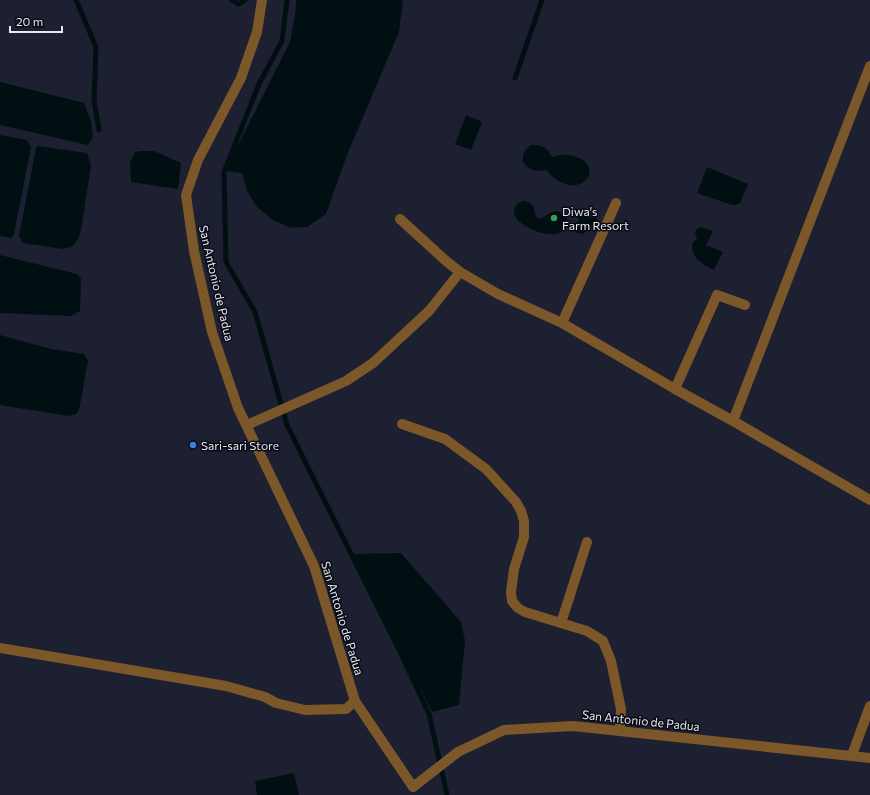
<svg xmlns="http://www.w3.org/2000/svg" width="870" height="795" viewBox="0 0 870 795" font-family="Commissioner,sans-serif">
	<rect width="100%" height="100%" fill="#1c2031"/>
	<path fill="#020f12" d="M296,0H403L399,32L347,155L326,214L307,227L291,228L273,220L257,207L247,191L242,173L225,171L290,42L296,9Z
		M0,82L84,103L91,121L93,137L88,145L0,125Z
		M466,115L482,122L471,150L455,144Z
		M0,135L27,140L31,147L14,234L11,238L0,236Z
		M531,145C541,144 547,148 552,157C561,154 570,154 579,158C606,170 576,205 546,170C536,172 529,171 523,162C522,154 524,150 531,145Z
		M38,146L87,153L91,165L81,230L79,237L72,247L62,249L23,243L19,236L36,148Z
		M141,151H154L181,163L178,189L131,182L130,162L135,152Z
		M707,167L748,184L740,203L735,205L729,204L697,193Z
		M523,201C534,202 534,207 536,217L540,219C548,215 556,206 564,215C567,217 568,220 568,223C564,252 488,217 523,201Z
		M580,214H585L588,218L595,217L597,220L598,225L596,227H591L583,234L577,233L574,230V227L579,223L578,216Z
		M701,227L713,231L706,245L723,252L714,270C703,265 689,257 693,242L697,239L695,233L696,230Z
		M0,255L77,274L81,278L80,311L71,316L0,313Z
		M0,335L51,349L84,354L88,361L79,410L76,414L68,416L0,405Z
		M401,553L461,622L465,641L459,705L432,712L353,554Z
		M294,773L299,795H257L255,781Z"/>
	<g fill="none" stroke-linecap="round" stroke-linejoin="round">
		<path stroke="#020f12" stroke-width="5" d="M76,0L96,47L94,100L99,130
			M232,0L239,4L245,0
			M287,0L282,41L259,84L224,172L226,262L255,312L287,425L402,656L429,714L447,795
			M515,78L542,0"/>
		<path stroke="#7b5729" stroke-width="10" d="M262,0L257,32L241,78L198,160L186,195L194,251L212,332L238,408L314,566L355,701L413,787
			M400,219L445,260L460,272L498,294L562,323L675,389L733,421L870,500
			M562,323L616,203
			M675,389L717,295L745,305
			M733,421L870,66
			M402,424L445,439L486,469L516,502L521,511L524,521V537L514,569L511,592L512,601L518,608L525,612L587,631L603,641L611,661L621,709L620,731
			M247,425L346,381L373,363L429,311L460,272
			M561,623L587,542
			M0,648L226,686L265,697L276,703L305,710L346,709L355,701
			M852,755L870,706
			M413,787L458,752L504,730L573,726L870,758"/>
	</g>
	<circle fill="#2e9e5b" stroke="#080a12" stroke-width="1.5" cx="554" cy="218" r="4"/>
	<circle fill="#3f7fe0" stroke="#080a12" stroke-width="1.5" cx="193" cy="445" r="4"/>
	<g text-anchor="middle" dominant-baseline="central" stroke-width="3" stroke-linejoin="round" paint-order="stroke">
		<g font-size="12" fill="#e4e8f4" stroke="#080a12" text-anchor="start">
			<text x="562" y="211">Diwa's<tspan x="562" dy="14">Farm Resort</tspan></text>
			<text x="201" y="445">Sari-sari Store</text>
		</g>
		<g font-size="12" fill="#e4e8f4" stroke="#080a12">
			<text transform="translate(217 283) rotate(77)">San Antonio de Padua</text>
			<text transform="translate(343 618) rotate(73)">San Antonio de Padua</text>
			<text transform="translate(641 720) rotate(6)">San Antonio de Padua</text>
		</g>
	</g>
	<path d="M10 26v6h52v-6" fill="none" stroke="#e4e8f4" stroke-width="2"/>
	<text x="16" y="26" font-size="12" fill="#e4e8f4" stroke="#080a12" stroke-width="3" paint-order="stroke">20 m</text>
</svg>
